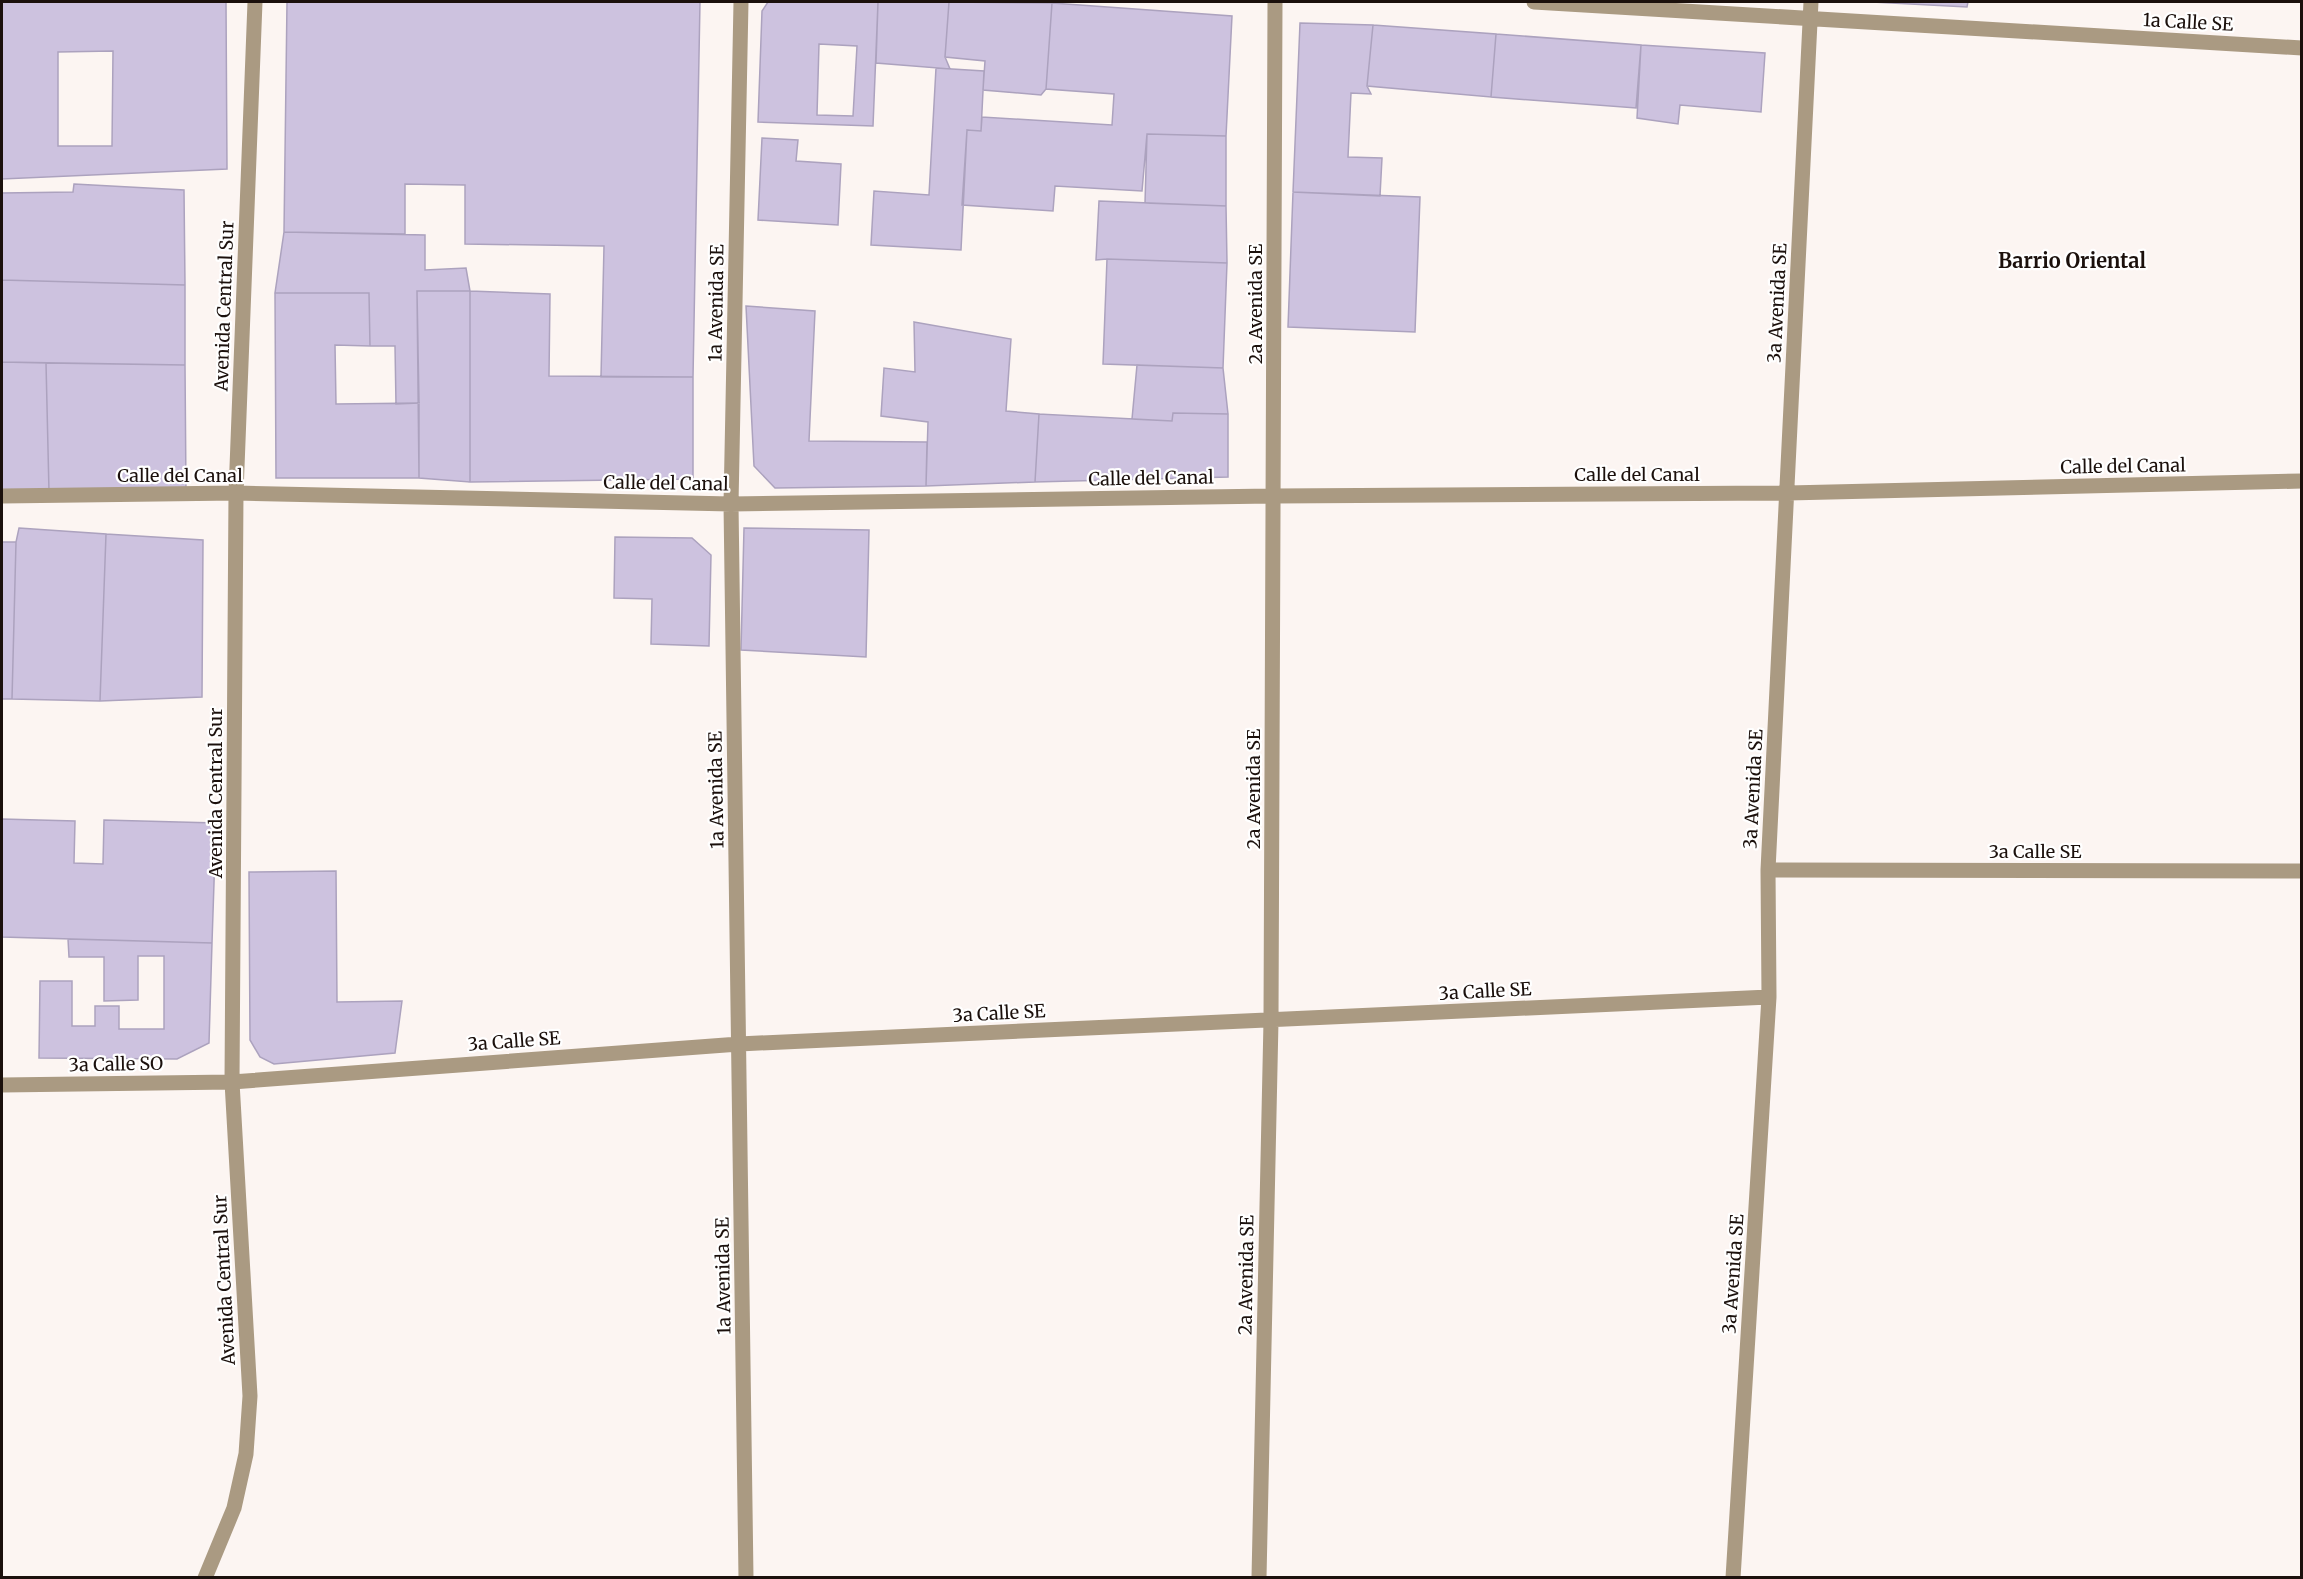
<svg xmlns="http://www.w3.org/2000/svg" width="2303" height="1579" viewBox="0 0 2303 1579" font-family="Merriweather,serif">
	<rect width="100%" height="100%" fill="#fcf5f2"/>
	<path fill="#cdc2df" stroke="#aca2be" stroke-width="1.5" fill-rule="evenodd" d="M2,2H226L227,169L2,179ZM113,51L112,146H58V52Z
		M287,2H700L693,377H601L604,246L465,244V185L405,184V234L284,232Z
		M768,2H878L873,126L758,122L762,11ZM819,44L857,46L853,116L817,115Z
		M878,2H949L945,57L950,69L876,63Z
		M949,2L1052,3L1046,89L1041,95L983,90L985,61L945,57Z
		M1872,2H1968L1967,7Z
		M1052,3L1232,16L1226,136L1147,134L1142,191L1055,186L1053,211L962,205L967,130L981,131L982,117L1112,125L1114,94L1046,89Z
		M1300,23L1373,25L1367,86L1371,94L1351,93L1348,157L1382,158L1380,196L1293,192Z
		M1373,25L1496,34L1491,97L1367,86Z
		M1496,34L1641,45L1636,108L1491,97Z
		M1641,45L1765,53L1761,112L1680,105L1678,124L1637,118Z
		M936,68L984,71L981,131L967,130L961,250L871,245L874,191L929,195Z
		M1147,134L1226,136V206L1145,203Z
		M762,138L798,140L796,161L841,164L838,225L758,220Z
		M74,184L184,190L185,285L2,280V193L73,192Z
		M1293,192L1420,197L1415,332L1288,327Z
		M1099,201L1226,206L1227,263L1107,259L1096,260Z
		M284,232L425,235V270L466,268L470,291H417L419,403L396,404L395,346H370L369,293H275Z
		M1107,259L1227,263L1223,368L1103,364Z
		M2,280L185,285V365L2,362Z
		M417,291H470V482L419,478Z
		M470,291L550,294L549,376L693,377V479L470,482Z
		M275,293H369L370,346L335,345L336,404L419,403V478H276Z
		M746,306L815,311L809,441L927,442L926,486L775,488L754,466Z
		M914,322L1011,339L1006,411L1039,414L1035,482L926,486L928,422L881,416L884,368L915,372Z
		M2,362L46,363L49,492L2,490Z
		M46,363L185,365L186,490L49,492Z
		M1137,365L1223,368L1228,414L1173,413L1172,421L1132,419Z
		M1173,413L1228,414V477L1035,482L1039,414L1172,421Z
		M19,528L106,534L100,701L12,699L16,542Z
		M744,528L869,530L866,657L741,650Z
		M106,534L203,540L202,697L100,701Z
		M615,537L692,538L711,555L709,646L651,644L652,599L614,598Z
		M2,542H16L12,699H2Z
		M2,819L75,821L74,863L103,864L104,820L216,823L212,943L2,937Z
		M336,871L337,1002L402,1001L395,1053L274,1064L260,1057L250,1040L249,872Z
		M68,939L212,943L209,1043L177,1059L39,1058L40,981H72V1026H95V1006H119V1029H164V956H138V1000L104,1001V957H69Z"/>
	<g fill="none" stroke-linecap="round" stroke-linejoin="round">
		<path stroke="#aa9a82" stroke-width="15" d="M741,2L731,504L746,1578
			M1534,2L2302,48
			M2,496L236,493L731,504L1275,496L1788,493L2302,481
			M1768,870L2302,871
			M2,1085L232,1082L739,1044L1769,997
			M205,1578L234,1508L246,1454L250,1396L232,1082L236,493L255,2
			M1259,1578L1271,1021L1275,2
			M1733,1578L1769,997L1768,870L1811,2"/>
	</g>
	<g text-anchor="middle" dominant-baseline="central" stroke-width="4.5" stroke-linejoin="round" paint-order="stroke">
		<g font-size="18" fill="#1b100c" stroke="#fff">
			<text transform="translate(2188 22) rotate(3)">1a Calle SE</text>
			<text transform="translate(716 303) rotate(-89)">1a Avenida SE</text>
			<text transform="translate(1777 303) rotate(-87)">3a Avenida SE</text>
			<text transform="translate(1255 304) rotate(-90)">2a Avenida SE</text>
			<text transform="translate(224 306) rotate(-88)">Avenida Central Sur</text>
			<text transform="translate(2123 466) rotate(-1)">Calle del Canal</text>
			<text x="1637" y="474">Calle del Canal</text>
			<text x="180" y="475">Calle del Canal</text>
			<text transform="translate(1151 478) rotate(-1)">Calle del Canal</text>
			<text transform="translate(666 483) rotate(1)">Calle del Canal</text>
			<text transform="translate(1253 789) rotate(-90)">2a Avenida SE</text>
			<text transform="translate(1753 789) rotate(-87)">3a Avenida SE</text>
			<text transform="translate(716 790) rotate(-91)">1a Avenida SE</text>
			<text transform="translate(215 793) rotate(-90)">Avenida Central Sur</text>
			<text x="2035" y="851">3a Calle SE</text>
			<text transform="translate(1485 991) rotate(-3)">3a Calle SE</text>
			<text transform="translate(999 1013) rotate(-3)">3a Calle SE</text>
			<text transform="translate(514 1041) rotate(-4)">3a Calle SE</text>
			<text transform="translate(116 1064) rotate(-1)">3a Calle SO</text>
			<text transform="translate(1733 1274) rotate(-86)">3a Avenida SE</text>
			<text transform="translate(1246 1275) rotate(-89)">2a Avenida SE</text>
			<text transform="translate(723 1276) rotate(-91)">1a Avenida SE</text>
			<text transform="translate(224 1280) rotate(-93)">Avenida Central Sur</text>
		</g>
		<g font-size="20" font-weight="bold" fill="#1b100c" stroke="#fff">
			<text x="2072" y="260">Barrio Oriental</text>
		</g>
	</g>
	<rect width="2303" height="1579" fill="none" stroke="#1b100c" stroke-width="6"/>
</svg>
